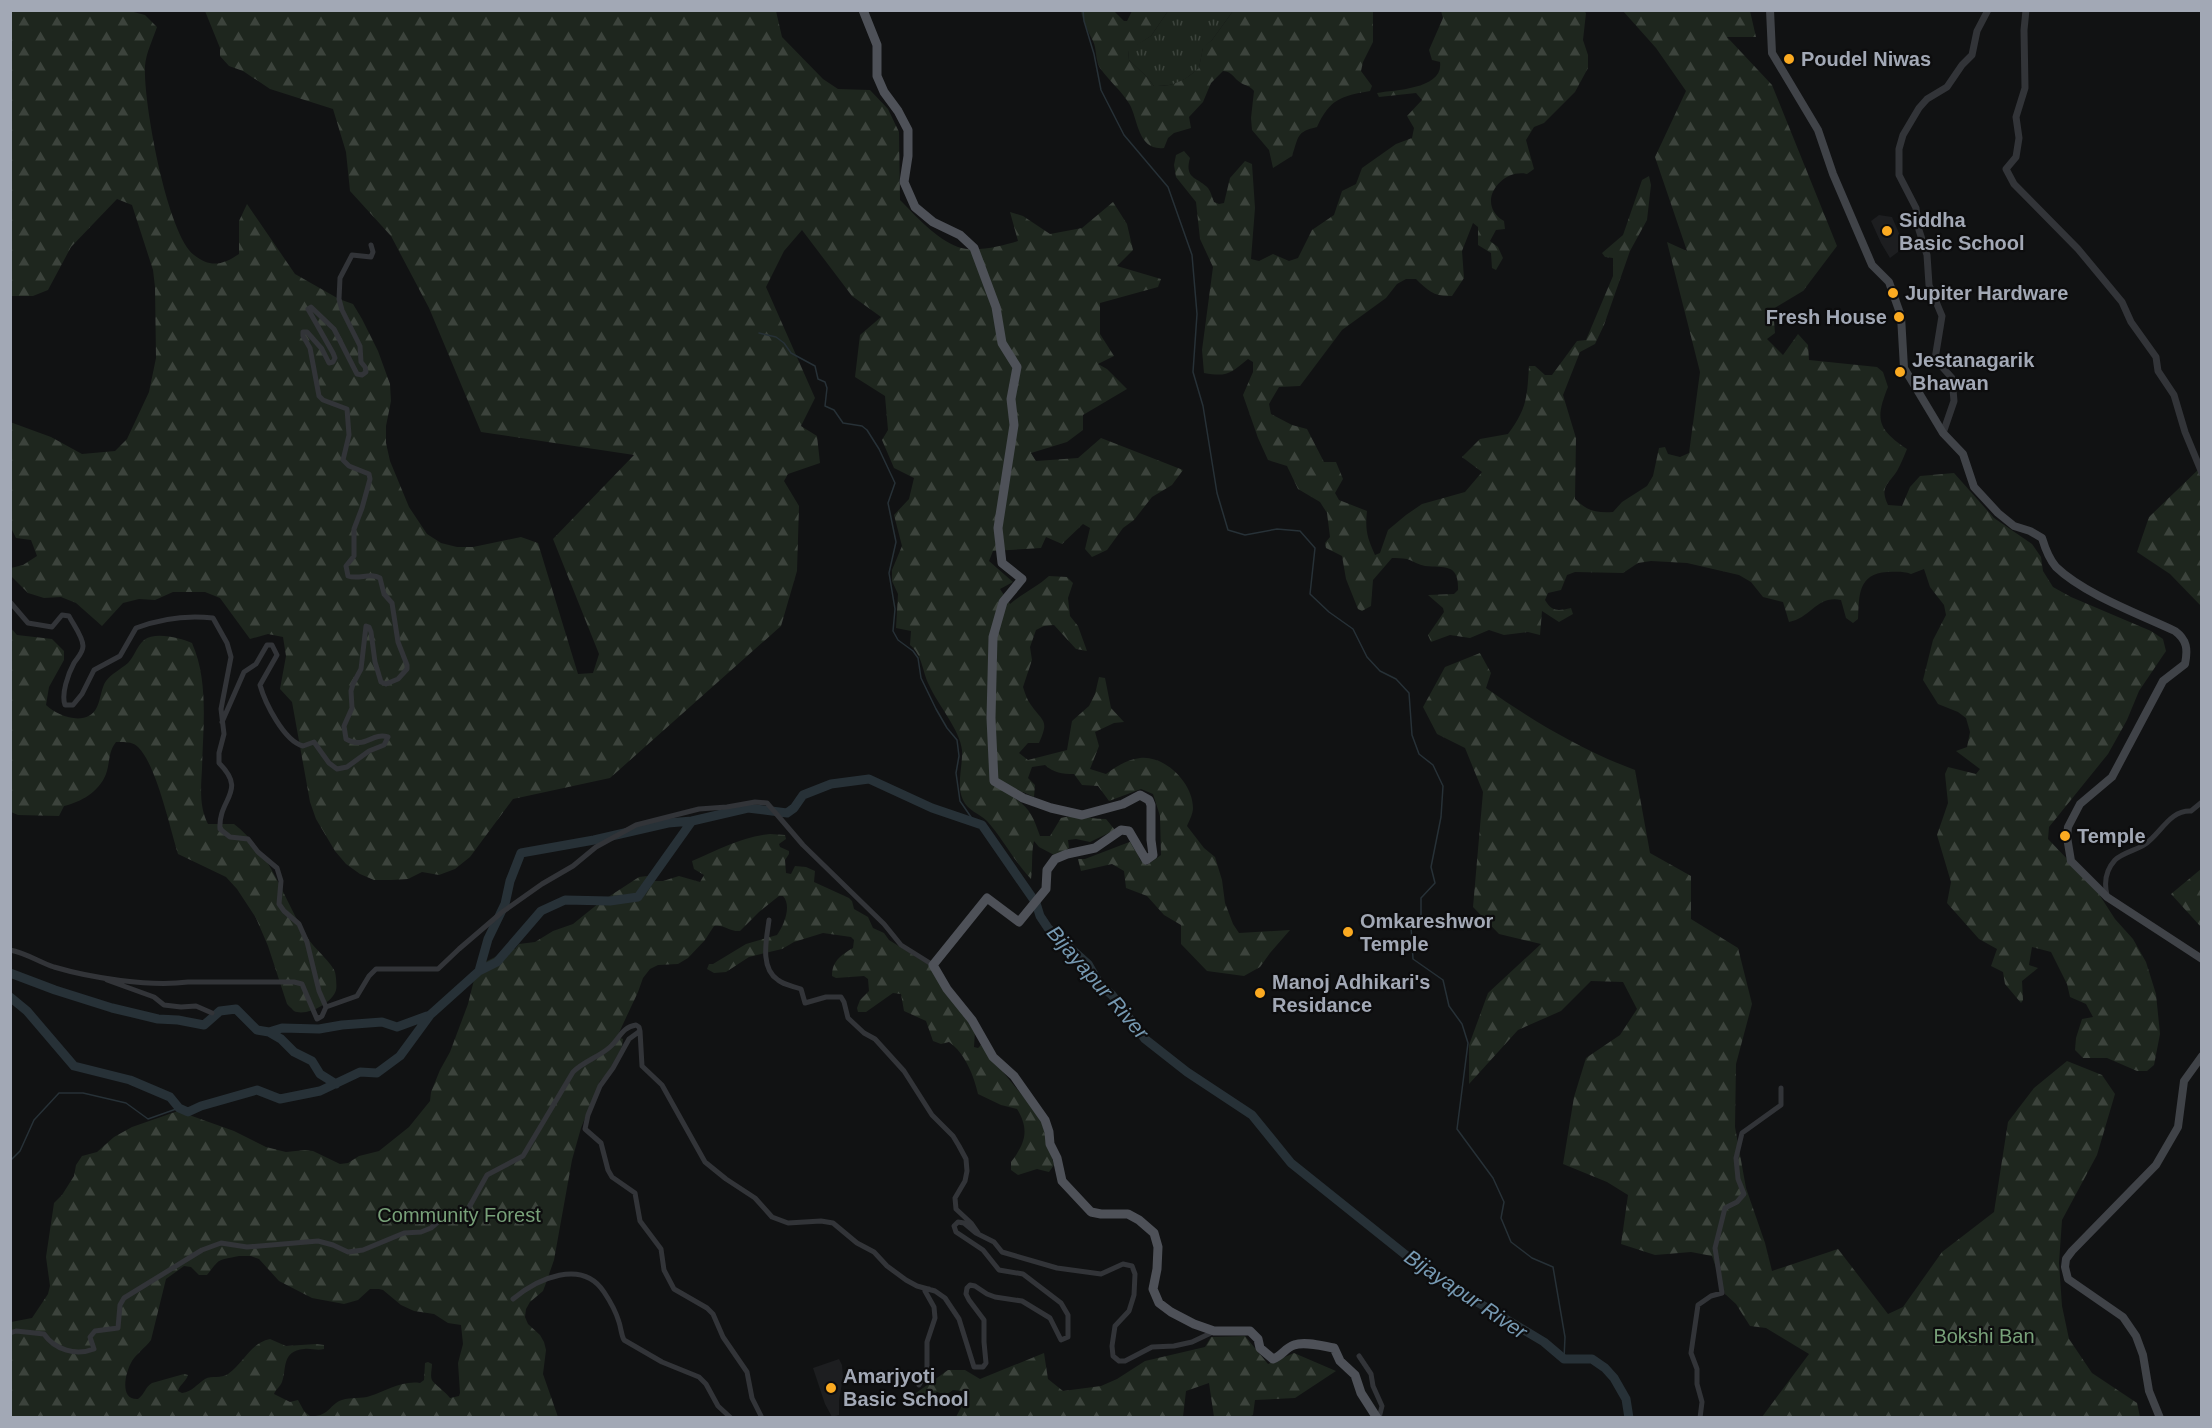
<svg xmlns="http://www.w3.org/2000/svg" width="2212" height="1428" viewBox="0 0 2212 1428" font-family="Arial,sans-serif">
	<defs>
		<pattern id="grass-tufts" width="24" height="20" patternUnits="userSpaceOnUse" patternTransform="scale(1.5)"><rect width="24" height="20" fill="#1e261e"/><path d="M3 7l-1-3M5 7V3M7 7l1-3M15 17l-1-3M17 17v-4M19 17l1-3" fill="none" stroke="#3c433c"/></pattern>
		<pattern id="forest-firs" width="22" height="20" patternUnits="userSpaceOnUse" patternTransform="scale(1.5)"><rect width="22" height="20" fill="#1e261e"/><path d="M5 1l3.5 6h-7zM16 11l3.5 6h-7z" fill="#3c433c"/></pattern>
	</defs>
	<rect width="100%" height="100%" fill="#111213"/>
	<path fill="#1d1e20" d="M1879,215L1892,217L1902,240L1898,252L1890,258L1881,243L1871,221Z
		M839,1359L842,1365L843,1377L839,1401V1415L832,1417L825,1404L813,1368Z"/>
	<path fill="url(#grass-tufts)" d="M1168,11H1233L1212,40L1203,48L1199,68C1183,82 1175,86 1154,86L1147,77L1129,60L1128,50L1151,36Z"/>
	<path fill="url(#forest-firs)" fill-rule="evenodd" d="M126,10L145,15L157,27C153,39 146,53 145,66C143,101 167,234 194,255C210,268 223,265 239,254V221L247,204L295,274L339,299L353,304L362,319L378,351L390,384L391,401L386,426V443L390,461L409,507L427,534L441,543L457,547H473L521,537L538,543L578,674L593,673L599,654L553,539L634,455L481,432L429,308L391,236L350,191L346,152L333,109L270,89L243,71L229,66L220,56V48L205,11H776L782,37L823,79L838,89L870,90L888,109L899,132L900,200C916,216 936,239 958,247C974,253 1002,246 1018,241L1010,212L1023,216L1050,234L1082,228L1113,202L1127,224L1133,250L1117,266L1161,279L1158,287L1100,303V334L1114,356L1098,364L1107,369L1127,389L1083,415V430L1067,442L1031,453L1036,461L1078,458L1101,438L1183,470L1172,485L1152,497L1134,520L1123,528L1107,550L1092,557L1085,549L1090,528L1083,524L1062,544L1046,537L1041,548L993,551L989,561L1013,582L1000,589L1010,604C1023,593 1037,587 1049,576L1067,577L1073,583L1068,598L1070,616L1078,626L1087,651L1076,649L1054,625L1044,626L1036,630L1030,647L1032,660L1023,687C1025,693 1027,700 1031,705C1044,723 1049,720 1039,743H1028L1019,753L1028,760L1067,750L1072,721L1089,706L1095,694L1099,677L1105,678L1111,708L1124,722L1114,723L1095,732L1099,746L1090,769L1106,774C1117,766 1126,760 1140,758C1165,755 1193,783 1193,808C1193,814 1189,821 1187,826L1204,848L1215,857L1222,880L1225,903L1233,924L1239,933L1290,930L1270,953L1260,967L1244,976L1207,971L1181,944V925L1164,915L1147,896L1126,888L1124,871L1112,864L1081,871L1078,859H1085L1132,841L1140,860L1147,865L1161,855L1160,816L1153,794L1141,789L1109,801L1098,786L1082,785L1074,774C1062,774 1054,773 1045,765L1032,767L1028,778L1035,785L1034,797L1023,792L1014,798C1030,807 1034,819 1040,836H1050L1061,818C1075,814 1091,819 1106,819L1115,830L1090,842L1076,839L1068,840L1069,848L1056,856L1039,847L1034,841C1031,854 1033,866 1031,879C1014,861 1003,839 987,821C979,813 968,811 963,800C956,785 963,766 962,750C960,730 938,705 929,685C922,671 923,656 910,645L911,631L896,628L898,594L892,581V570L902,546L894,515L909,499L914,478L894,468L882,440L888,430L885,396L855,377L860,335L881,317L852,296L802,230L784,251L766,287L815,398L801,426L817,436L820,463L788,474L784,481L799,506L797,571L781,626L610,778L513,799L470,857L455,869L439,875L422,872L408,879L391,880H374L360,874L346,864L335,851L316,819L310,802L292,702L280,689L286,656L283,637L268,634L250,639L220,598L205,592H173L155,600L139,599L123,603L102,626L76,603L61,597L44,598L28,593L11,576V568L23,565L37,556L31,540L16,538L11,528L10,422L51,437L82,454L115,451L127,439L149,392L156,358L155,287L153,270L132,205L117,199L71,247L48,290L33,296H11V11Z
		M1583,10L1586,13L1583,40L1588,55V68L1575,92L1544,123L1534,127L1526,140L1534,169L1527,174C1502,168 1474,203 1504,221L1505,229L1496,230L1490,241L1498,247L1503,258L1496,270L1492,268L1491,253L1478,245V227L1473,223L1462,251L1464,278L1452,296C1435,297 1428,291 1416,279H1406L1397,284L1386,298L1342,330L1300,386L1279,387L1269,404L1271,414L1292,425L1307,429L1324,462H1336L1343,479L1335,493L1339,500L1367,511C1365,530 1367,537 1375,555L1380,553L1388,530L1406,515L1422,504L1465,492L1482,472L1462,457L1480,439L1508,434C1527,408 1527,398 1529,366H1535L1545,375H1552L1577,341L1586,340L1613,276V258L1605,257L1602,253L1623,235L1642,180L1649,176L1651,185L1647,220L1630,251L1604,325L1595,344L1580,352L1563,395L1576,438L1575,499C1587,511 1596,513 1613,512L1622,502L1647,486L1653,476L1659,448L1665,447L1668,454L1680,457L1689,453L1700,372L1667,242L1687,251L1655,157L1686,91L1656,48L1623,11H1750L1756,37H1727L1772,85L1837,246L1803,291L1773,309L1775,333L1767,339L1783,355L1798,334L1808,345L1809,360L1877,367L1883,372L1888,387C1875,419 1877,429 1907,449C1904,456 1901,464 1897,471C1889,484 1879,486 1888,505L1902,506L1910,487L1920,476L1954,473L1994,518L2032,544L2041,557L2043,571L2053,587L2071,597L2151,631L2163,639L2166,651L2139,691L2127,720L2108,754L2049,827L2048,839L2095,888L2115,919L2133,939L2146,962L2156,994L2160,1034L2154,1065L2147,1071H2137L2107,1058H2083L2075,1050L2076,1038L2082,1019L2093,1017L2086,1004L2070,997L2067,984L2051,952L2032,947L2029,965L2038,968L2022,981L2023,1000L2021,1003L2005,984L2003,972L1991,966L1997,949L1979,939L1947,903L1951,882L1937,835L1948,803L1945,774L1948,767L1976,774L1980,769L1956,751L1967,747L1970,732L1966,718L1958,712L1938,704L1923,680L1933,640L1946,615L1944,605L1930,587L1924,569L1911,574C1903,571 1896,572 1887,572C1858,574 1859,595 1858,619L1853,623L1846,618L1841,600C1817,595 1811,618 1789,622L1783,602L1763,597L1751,582L1739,575L1687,563L1651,561L1638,563L1623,573L1575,572L1567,575L1561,590L1548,593L1545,600C1552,612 1558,611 1571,608L1573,614L1559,622L1542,611L1540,635L1528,632L1504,635L1489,630L1470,638L1450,635L1431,642L1428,635L1444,612L1443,608L1428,595L1454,594L1458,590C1459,563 1445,568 1425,566C1419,565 1413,561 1407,559C1402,558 1397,558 1392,558L1373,580L1371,606L1362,611L1358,609L1346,579L1342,556L1326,548L1325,543L1330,537L1327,513L1320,502L1298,489L1287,466L1268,460L1258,438L1243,395L1253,372V362L1248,359C1230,374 1227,377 1204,373L1202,350L1213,267L1200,239L1196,202L1176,177L1174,165L1176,155L1184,151L1190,158C1184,179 1197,177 1208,188C1211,192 1212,197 1214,202L1219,204L1224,203L1230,178L1245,161L1252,164L1255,208L1251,259L1259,261L1273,254L1289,261L1298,258L1312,230L1334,215L1342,191L1356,184L1362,168L1396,144L1412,138L1414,128L1407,116L1422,100L1416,93L1379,97L1377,93C1396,90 1444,89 1440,62L1432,60L1429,50L1443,18L1441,11Z
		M1081,11H1114L1124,21H1127L1132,11H1168L1151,36L1128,51L1129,60L1147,77L1154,86C1173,87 1184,81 1199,68L1203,47L1212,40L1233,11H1373V42L1363,62L1361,71L1372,86L1370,91C1341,96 1330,99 1317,127C1296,132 1299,136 1292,156L1273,168L1269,150L1252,130L1251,118L1254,91C1249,85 1246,86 1241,83C1233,78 1233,72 1223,71L1211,83L1203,102L1189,117L1191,128L1174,133L1168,138L1164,148C1138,151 1138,120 1130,105C1122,91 1109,81 1100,68C1095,60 1097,49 1093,41C1088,31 1083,22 1081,11Z
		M2201,467V606L2170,574L2137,552L2149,517Z
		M10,627L17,635L52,639L64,651V660L49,687L46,705C58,717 88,727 97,707C101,699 101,688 106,681C111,674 121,669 128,663C134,657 137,646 144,640C155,631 181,638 192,643C209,681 203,728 202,769C201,787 199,807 208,824H234C272,853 284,902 309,940C315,949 332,963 335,972C336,976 337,986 336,990C333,1003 306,1017 294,1011C293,1010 288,1005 287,1004L268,946L256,918L237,889L226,877L178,854C170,828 156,764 138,747C132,741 123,742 116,742C108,752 110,763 106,774C99,792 81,802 64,806L59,816L18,815L11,812Z
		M1480,653L1491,673L1486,688C1533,721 1581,750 1635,770L1650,853L1691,876V919L1738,948L1752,1004L1736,1064L1735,1127L1746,1188L1765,1243L1772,1271L1838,1249L1888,1314L1903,1307L1942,1252L1994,1212L2008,1122L2034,1088L2067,1061L2102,1075L2115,1094L2097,1155L2062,1220L2059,1263L2062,1306L2069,1339L2092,1373L2137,1403L2140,1417H1762L1809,1354L1766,1328L1750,1326L1736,1304L1725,1294L1712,1256L1691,1252L1655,1255L1621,1244L1628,1195L1607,1182L1563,1164L1574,1097L1586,1058L1620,1035L1637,1009L1623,982L1591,981L1561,1011L1518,1030L1469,1084V1045L1488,993L1541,944L1499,934L1473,907L1483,792L1465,748L1437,734L1423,707L1445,667Z
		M770,834L785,835L786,839L779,844L780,847L789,851V854L785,860L786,873L791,874L795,866L806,867L815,871L814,882L849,898L852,901L854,909L868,917L873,928L884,933L889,940L929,965L975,1031L974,1047L978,1048L981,1045L1040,1117L1054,1165L1049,1172L1037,1169L1018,1175L1011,1170V1162C1025,1144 1030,1130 1017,1109L1001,1105L978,1094C974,1076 965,1053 949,1042L941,1044L933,1041L926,1021L904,1011L901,994L893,993L866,1012H858L857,1008L860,1000L869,991L868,979L864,976L836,978L832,976C832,961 841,955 853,948L854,940L851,937L823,933L794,942L782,949L749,957L726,972L714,973L707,969L709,964H713L746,944L777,935C784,925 792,906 783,896H779L759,912L740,931C730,932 724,924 714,926L705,940L688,958L678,964L658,965L650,969L643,978L638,992L617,1037L623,1039L622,1047L607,1074L600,1081L581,1128L572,1160L554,1260L546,1283L543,1291L530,1302L526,1309L525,1317L528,1324L540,1335L544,1342L546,1350L543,1374L558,1417L11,1418V1322L32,1318L48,1294L50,1286L46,1257L54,1203L62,1195L74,1176L76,1165L82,1156L97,1152L114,1137L132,1127L178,1111L234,1131L266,1147L286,1152L305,1150L313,1151L340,1164L348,1163L359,1156L379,1151L409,1127L430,1101L431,1092L440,1070L450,1052L468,1004L476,972L483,963L497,956L507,946L515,949L519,944L535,942L553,931L573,924L599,903L639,877L647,876L655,881H663L679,876L700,882L704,875L694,869L692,861C717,850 743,836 770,834ZM239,1256H251L259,1259L279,1281L312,1298L344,1304L358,1300L370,1289H379L383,1290L401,1305L414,1311L434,1314L448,1323L461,1325L463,1344L458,1363L460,1393L459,1396L450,1398C447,1393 433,1383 432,1380C430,1376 432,1369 432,1364L428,1362L425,1363L424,1380L420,1383C403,1380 386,1391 370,1396C362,1399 351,1397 342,1400C329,1404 330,1417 310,1416L304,1411L298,1400L290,1402L274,1394C276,1389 280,1387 282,1382C287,1369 281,1351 304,1349C311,1348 317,1351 324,1349V1345L316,1344L286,1346L270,1339C250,1343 244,1363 228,1374C221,1379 212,1375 205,1379C197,1384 192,1392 182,1393L178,1391C179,1385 186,1382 188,1375L184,1374L152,1383C145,1387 145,1394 138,1399C119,1400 125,1373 132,1361C136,1354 145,1348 151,1340L166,1279L184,1266L191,1267L199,1275H207C221,1258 215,1261 239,1256Z
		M2201,869V927L2171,894Z
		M1245,1336L1268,1364L1294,1353L1336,1371L1295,1398L1255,1400L1253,1415L1249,1417H1214L1209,1383L1186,1391L1183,1417H956L969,1392L953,1390L946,1395L937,1392L924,1401L910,1404L909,1398L948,1370H965L980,1379L1044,1353L1048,1379L1063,1391L1101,1386L1117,1379L1145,1361L1205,1347L1211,1337Z"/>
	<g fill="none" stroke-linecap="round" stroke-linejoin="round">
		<path stroke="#273137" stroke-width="1.5" d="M1083,10L1084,21L1094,54L1101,90L1124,135L1168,187L1192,255L1197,314L1193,372L1203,406L1217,493L1228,530L1245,535L1277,529L1300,531L1315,548L1310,594L1329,612L1353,629L1367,657L1380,671L1396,679L1409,693L1412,735L1419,754L1433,765L1443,786L1441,817L1431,867L1435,883L1421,898V915L1411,926L1413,959L1443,980L1449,1006L1462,1024L1468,1043L1457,1129L1493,1178L1504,1202L1501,1218L1511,1242L1532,1258L1553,1267L1565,1337L1564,1359
			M759,333L776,337L784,343L791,353L815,366L818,379L825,382L827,388L825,406L834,410L843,423L862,426L867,430L879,449L895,483L888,503L896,542L889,573L895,609L893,631L898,640L913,651L918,658L921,678L936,709L947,728L957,740L959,756L956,773L960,801L971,817L982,825
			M10,1161L20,1151L34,1120L59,1093H83L126,1103L148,1119L179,1108"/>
		<path stroke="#273137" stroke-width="9" d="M479,971L488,939L505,904L510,881L521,853L594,840L668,823L692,821
			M10,973L55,990L112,1008L158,1019L178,1020L204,1025L220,1011L236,1009L257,1030L269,1032L281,1039L294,1052L312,1061L320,1074L336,1084
			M10,997L27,1011L74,1066L130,1080L170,1097L179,1108L188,1112L201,1106L257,1090L280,1099L320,1091L360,1072L377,1073L400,1056L430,1015L479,971L497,962L541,911L565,900L610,901L638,897L692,821L748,808L787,813L794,808L803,795L831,784L869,779L932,808L982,825L1036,903L1040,916L1048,928L1088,964L1100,985L1112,995L1145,1039L1187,1072L1252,1115L1291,1163L1427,1272L1544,1342L1564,1359H1592L1605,1368L1614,1378L1626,1399L1629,1418
			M269,1032L282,1028L319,1029L342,1025L382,1022L397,1027L427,1016"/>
		<path stroke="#323438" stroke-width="5" d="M10,602L28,623L52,627L62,615L69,616C73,624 83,637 83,646C83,653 77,658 74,663C68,674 61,694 65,705H73L82,694L94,670L120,656L136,628C160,619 187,615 213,618L227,643L231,657L221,709L224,734L219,753V763C248,792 218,798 220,829L230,837L248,839L258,852L277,868L281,881L279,904L284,911L299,924L307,942L319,991L326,1007
			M222,722L244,672L256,664L267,645H272L277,655L260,685C265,703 284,741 303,746L314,742L329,763L337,769L347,767L369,751L384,745L388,737C371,732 366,750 346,739L344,726L352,708L351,691L353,684L361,669L366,626L369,627L371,632L375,662L381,682L386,684L398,679L407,669V665L398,642L392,603L384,594L380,578C370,572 359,580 348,576L346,566L354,556V529L362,508L370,479L369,474L349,466L343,460L349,435L347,409L323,400L319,396L310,348L303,336V332H307L322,349L329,363L333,362L335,358L333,353L308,309L311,307L334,329L357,374L362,375L366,372L365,367L361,362L360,346L342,310L339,299L340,278L352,255L371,257L373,252L371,245
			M2107,895C2104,883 2106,870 2115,860C2122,853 2136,850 2144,845C2161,834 2169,810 2191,811L2202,802
			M769,920C767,937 759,968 778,980C784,985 793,986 801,989L805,1003L826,997H841L844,1002L848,1018L864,1033L875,1039L904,1071L932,1115L953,1136L959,1146L966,1159L967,1171L965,1181L955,1198L956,1209L971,1223L978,1233
			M10,950C26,953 39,962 54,967C91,978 150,987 188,982H294L302,984L317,1019L322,1016L326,1007L357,996L369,976L376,969H438L459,949L501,913L542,884L573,866L596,847L636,825L699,809L727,807L755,802L767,803L803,845L884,924L901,945L933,965
			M107,980L154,997L164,1005L181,1007L196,1006L212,1013
			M640,1031L642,1066L662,1085L705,1162L726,1179L755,1198L772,1217L788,1223L821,1221L833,1223L857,1243L874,1252L887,1266L906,1280L917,1286L935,1291L945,1298L959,1319L974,1367H983L986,1363L984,1342V1320L969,1300L966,1294L967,1288L970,1285L975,1286L987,1294L995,1297L1022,1301L1050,1318L1061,1340L1068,1337V1315L1061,1303L1023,1274L999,1270L983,1250L956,1232L954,1226L958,1222L964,1223L976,1233L994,1242L1002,1252L1057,1268L1101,1274L1123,1264L1132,1266L1135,1274L1134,1295L1129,1311L1115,1326L1112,1346L1113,1356L1119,1361H1125L1152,1347L1174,1346L1192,1342L1213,1332
			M513,1299C537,1279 582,1258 604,1292C610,1301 616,1312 619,1322C621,1328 621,1334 624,1340L662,1362L699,1377L706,1384L718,1406L731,1418
			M10,1333L16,1331L44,1334C55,1350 76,1356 94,1349L90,1337L95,1331L118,1328L120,1305L124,1298L202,1250L221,1243L247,1247L318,1241L333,1245L348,1252L363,1250L404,1233L421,1232L431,1228L446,1215L467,1211L487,1175L523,1156L573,1072C584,1061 599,1057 610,1047C620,1038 622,1027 636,1025L639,1027L640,1031L629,1039L613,1068L600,1086L588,1115L585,1129L601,1143L608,1170L612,1177L635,1193L640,1221L661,1249L664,1270L674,1289L707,1308L713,1314L723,1337L747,1372L752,1398L762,1418
			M1359,1356L1371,1374L1373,1386L1382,1406L1379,1418
			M919,1385L927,1371V1342L935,1318L934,1307L925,1291L929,1289
			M1700,1418L1702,1402L1697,1384V1369L1691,1353L1698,1305L1711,1296L1722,1293L1715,1248L1725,1208L1737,1202L1744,1194L1738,1179L1736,1158L1742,1133L1781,1105V1088"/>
		<path stroke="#323438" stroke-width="7" d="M2026,10L2024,30L2025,88L2016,117L2019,138L2016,157L2006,169L2014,184L2078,249L2122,302L2131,322L2156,357L2158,371L2174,395L2185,432L2202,473
			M1943,433L1954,401L1952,378L1935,359L1942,316L1929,285L1927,255L1919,230L1916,208L1899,175V149L1903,135L1919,108L1927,99L1947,87L1962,65L1972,55L1977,31L1988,10"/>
		<path stroke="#404348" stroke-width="8" d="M1770,10L1772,53L1818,130L1833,174L1872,265L1889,282L1901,316L1904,368L1943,433L1963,454L1974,487L1998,513L2014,526L2030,531L2042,538C2045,548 2049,559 2056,567C2084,594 2139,614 2175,631C2187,640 2188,649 2185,664L2163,681L2112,777L2080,804L2068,827L2067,837L2071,861L2107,897L2202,959
			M2160,1418L2149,1391L2143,1355L2136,1336L2123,1317L2068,1279L2065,1267L2066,1259L2072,1251L2156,1165L2178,1127L2184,1081L2202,1056"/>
		<path stroke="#4e5158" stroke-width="9" d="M863,10L877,45V76L884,92L898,111L908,130V156L904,182L915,207L933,222L960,235L974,248L996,307L1002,343L1017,367L1011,399L1014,425L998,528L1002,563L1022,579L1003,602L993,637L991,718L994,781L1023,798L1051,808L1082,815L1123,804L1140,795L1149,800L1151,805V840L1153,855L1146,860L1129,831L1121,830L1095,848L1067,854L1055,859L1047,870L1046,889L1019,922L987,898L933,965L947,989L972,1020L993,1057L1014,1076L1045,1120L1049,1132L1050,1144L1057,1158L1062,1181L1091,1212L1101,1214H1128L1139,1220L1154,1233L1158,1247L1157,1269L1153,1289L1159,1303L1171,1312L1194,1324L1214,1331H1250L1258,1339L1260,1348L1273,1359C1282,1356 1285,1348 1294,1345C1305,1341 1322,1346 1334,1348L1340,1361L1355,1375L1361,1393L1377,1418"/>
	</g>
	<g fill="#fbaa21" stroke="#0d0d0e" stroke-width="2">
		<circle cx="1789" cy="59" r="6"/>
		<circle cx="1887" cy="231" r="6"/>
		<circle cx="1893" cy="293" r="6"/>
		<circle cx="1899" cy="317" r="6"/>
		<circle cx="1900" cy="372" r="6"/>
		<circle cx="2065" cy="836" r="6"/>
		<circle cx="1348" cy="932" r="6"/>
		<circle cx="1260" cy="993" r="6"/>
		<circle cx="831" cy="1388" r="6"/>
	</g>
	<g text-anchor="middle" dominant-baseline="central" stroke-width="4.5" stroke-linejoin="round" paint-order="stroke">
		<g font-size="20" font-weight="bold" fill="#a2a8b5" stroke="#0d0d0e" text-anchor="start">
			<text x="1801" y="59">Poudel Niwas</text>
			<text x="1899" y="220">Siddha<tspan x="1899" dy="23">Basic School</tspan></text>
			<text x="1905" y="293">Jupiter Hardware</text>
			<text x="1887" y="317" text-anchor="end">Fresh House</text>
			<text x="1912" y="360">Jestanagarik<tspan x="1912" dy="23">Bhawan</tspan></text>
			<text x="2077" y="836">Temple</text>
			<text x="1360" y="921">Omkareshwor<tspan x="1360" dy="23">Temple</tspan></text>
			<text x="1272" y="982">Manoj Adhikari's<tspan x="1272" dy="23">Residance</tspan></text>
			<text x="843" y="1376">Amarjyoti<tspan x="843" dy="23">Basic School</tspan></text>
		</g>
		<g font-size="20" fill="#78a179" stroke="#0d0d0e">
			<text x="459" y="1215">Community Forest</text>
			<text x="1984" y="1336">Bokshi Ban</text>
		</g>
		<g font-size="21" font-style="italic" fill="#7699b2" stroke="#0d0d0e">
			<text transform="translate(1098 982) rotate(49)">Bijayapur River</text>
			<text transform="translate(1466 1294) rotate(34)">Bijayapur River</text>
		</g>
	</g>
	<rect width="2212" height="1428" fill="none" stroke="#a2a8b5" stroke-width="24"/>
</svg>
